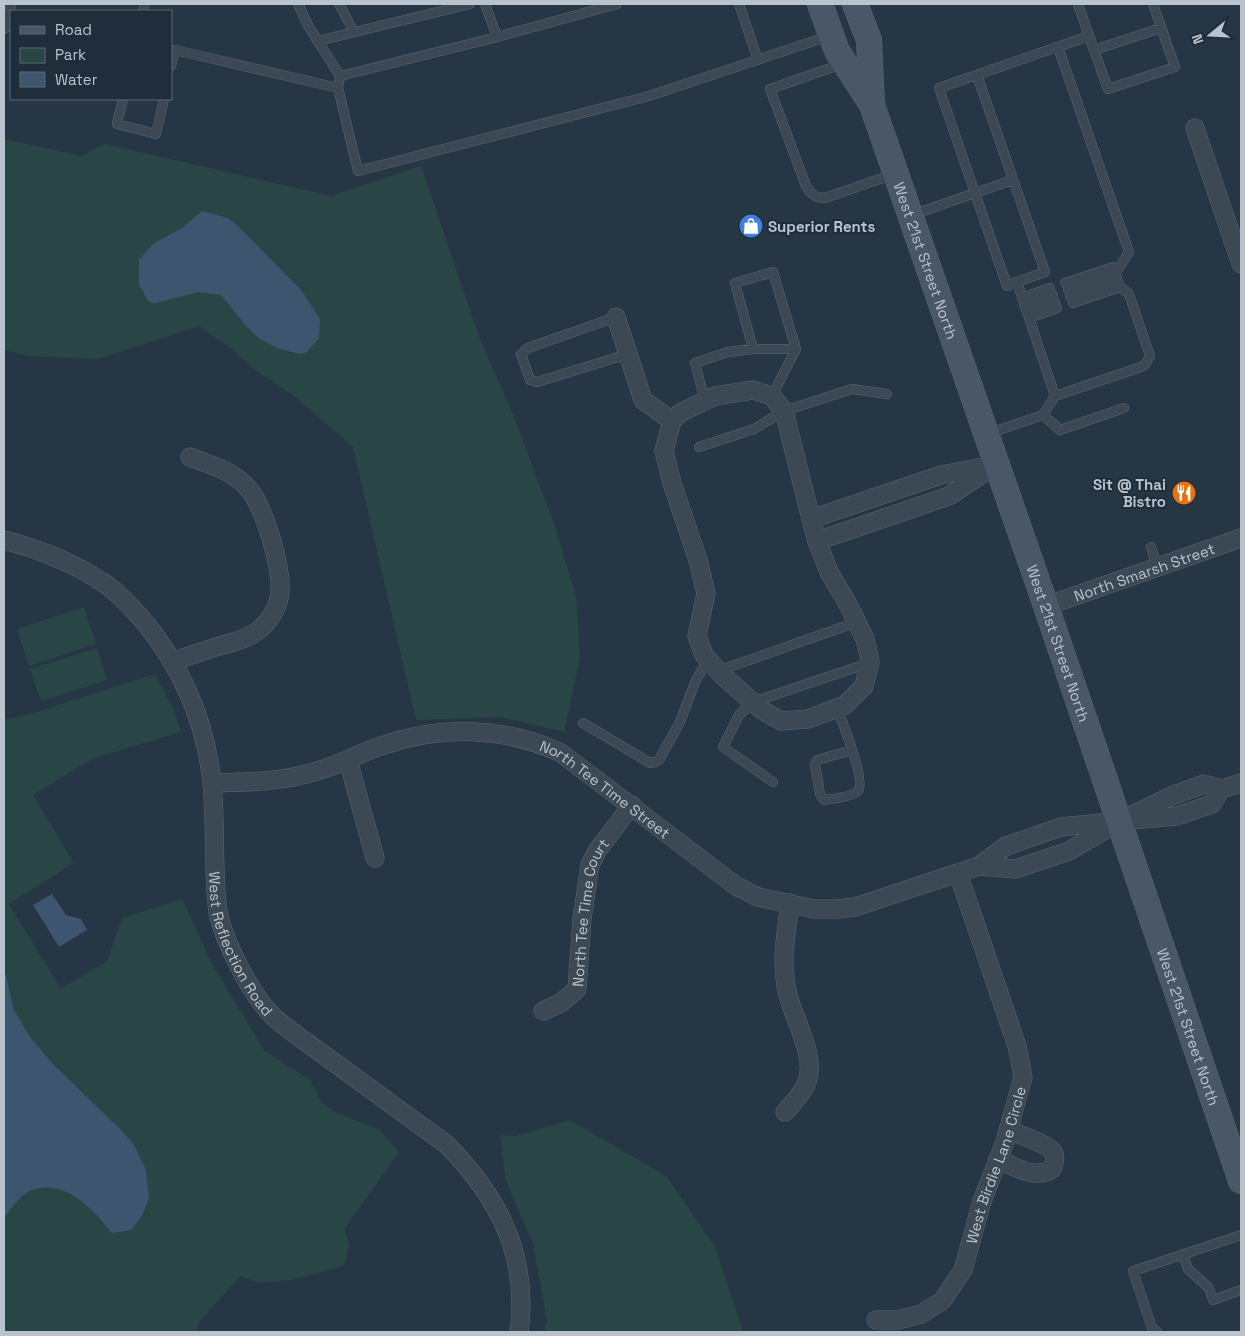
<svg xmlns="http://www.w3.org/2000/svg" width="1245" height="1336" viewBox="0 0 1245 1336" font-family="'Space Grotesk',sans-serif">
	<rect width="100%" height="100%" fill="#273645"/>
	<path fill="#294546" d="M4,139L82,156L105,144L331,196L421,166L480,339L515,419L554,524L576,596L580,658L564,732L501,717L416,720L353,447L295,397L255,370L232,349L199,326L98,359L29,356L4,350Z
		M84,607L96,644L29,666L17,629Z
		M97,648L107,680L41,701L30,669Z
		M155,674L174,710L181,732L94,758L33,795L74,863L9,904L61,989L107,961L122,918L182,899L212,964L264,1050L310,1080L323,1104L337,1113L380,1130L399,1152L345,1228L349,1246L344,1266L290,1280L258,1283L241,1276L199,1322L197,1332H4V720L34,713Z
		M570,1120L666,1176L714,1245L743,1332H544L547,1321L533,1244L506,1181L500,1135L516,1136Z"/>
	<path fill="#3d556e" d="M202,211L228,218L239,227L302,291L320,319L319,338L306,353L299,354L277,348L260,339L246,326L221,295L198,292L156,303L149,302L139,285V260L153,244L182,228Z
		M52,894L66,915L81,919L87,930L59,947L33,905Z
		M4,973L6,975L13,1008L30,1037L53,1064L120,1129L133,1143L146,1170L149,1198L141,1218L131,1230L112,1233C94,1211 68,1180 35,1189C22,1192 12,1208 4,1218Z"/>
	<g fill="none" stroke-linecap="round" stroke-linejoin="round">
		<defs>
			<path id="lane" d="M298,4L309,27L340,76L338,88L358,171L649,96L829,36
				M339,4L354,32
				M485,4L497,37
				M739,4L758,60
				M1078,4L1094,50
				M1153,4L1175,67L1108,89L1094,50L1161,28
				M143,11L145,4
				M4,29L7,27L11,5
				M318,41L470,4
				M842,64L770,89L806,186C811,194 815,198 825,198L894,174
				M171,66L175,50L338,88
				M977,75L1045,272L1017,282
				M340,76L497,37L617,4
				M123,99L117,124L156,134L164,99
				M1013,180L975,193L939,88L1089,36
				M912,215L975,193L1007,286L1017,282L1055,396L1043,415L987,434
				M1065,283L1113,267L1115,274L1068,290
				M1070,297L1118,281
				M1022,298L1050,288
				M1073,303L1120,287
				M1024,305L1053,295
				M1027,312L1055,302
				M616,317L528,348L521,354L530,380L537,382L628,354
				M1029,318L1057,308
				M753,349L735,283L773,272L796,349
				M1055,396L1144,366L1150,356L1129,294L1120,287L1115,274L1129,252L1058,47
				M705,401L695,363L728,352L753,349H796L772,396
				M1043,415L1060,430L1124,408
				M699,447L754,429L784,411L852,389L887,394
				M1151,547L1157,567
				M718,671L857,622
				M837,708C842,721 866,781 858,791C854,796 832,799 824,800L820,794L815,764L817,760L852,750
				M583,723L650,763L655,762L659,760L680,722L696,680L708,660
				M773,782L723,747L739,715L753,702L869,663
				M1183,1254L1188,1269L1209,1288L1213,1300L1241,1290
				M1157,1332L1152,1328L1133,1271L1241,1235"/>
			<g id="street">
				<path d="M1195,128L1241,264"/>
				<path d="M616,317L643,400L672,421"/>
				<path d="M753,390L772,396L784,411L811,519L817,541L829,572L849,606L865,639L870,661L864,686L845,705L808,719L781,721L762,710L722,675L704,655L697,636L706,593L698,560L672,483L664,451L672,421L680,413L715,396Z"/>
				<path d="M811,519L941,475L989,466"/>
				<path id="s1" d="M4,540C38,549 74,563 104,583C120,594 134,610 147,625C184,672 206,723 212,783C216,823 213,864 217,904C219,933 250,993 271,1014C277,1021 285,1026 291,1031L446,1144C499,1197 529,1256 519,1332"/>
				<path d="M817,541L949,496L997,464"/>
				<path id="s2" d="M1046,606L1241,538"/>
				<path d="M173,661C187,657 200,652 213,648C228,643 247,640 259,630C270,621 280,605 280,590C281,565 264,504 246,486C230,470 211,465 190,457"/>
				<path d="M348,760L375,858"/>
				<path id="s3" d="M212,783C247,782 283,782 317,771C340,765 361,752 384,745C442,725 506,727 561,753L736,886L758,897L814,909H837L855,907L979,866"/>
				<path d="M1221,789L1241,783"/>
				<path d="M1120,821L1177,816L1212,804L1221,789L1204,784L1169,797L1120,821L1069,851L1015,869L979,866L1006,846L1061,827L1120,821"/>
				<path id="s4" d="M543,1011L561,1003L577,989L582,919L590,865L597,851L632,805"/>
				<path d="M785,1112C792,1104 802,1094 806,1084C818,1059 794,1020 788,995C780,964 786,934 790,903"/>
				<path d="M998,1159C1015,1167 1035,1180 1052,1169C1054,1164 1056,1158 1054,1153C1050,1145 1018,1134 1008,1130"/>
				<path id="s5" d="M876,1320H898L921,1314L942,1301L963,1270L982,1201L1005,1142L1023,1077L1017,1046L958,873"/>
			</g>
			<g id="secondary">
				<path id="s6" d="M820,4L837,51L872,105L1046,606L1241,1181"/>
				<path d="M855,4L869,40L872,105"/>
			</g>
		</defs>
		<use href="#lane" stroke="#5a6671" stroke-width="10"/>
		<use href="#street" stroke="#5a6671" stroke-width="19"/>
		<use href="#secondary" stroke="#5a6671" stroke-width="26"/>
		<use href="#lane" stroke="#3c4854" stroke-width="9"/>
		<use href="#street" stroke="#3c4854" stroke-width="18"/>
		<use href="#secondary" stroke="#4a5767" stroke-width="25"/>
	</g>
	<defs>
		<symbol id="shop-disc" viewBox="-11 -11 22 22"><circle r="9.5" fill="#3f7fe0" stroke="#202d3a"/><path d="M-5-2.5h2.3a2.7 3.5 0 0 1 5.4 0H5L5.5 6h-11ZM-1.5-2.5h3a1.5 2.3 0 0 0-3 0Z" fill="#fff"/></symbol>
		<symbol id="restaurant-disc" viewBox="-11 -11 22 22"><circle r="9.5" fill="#e8710a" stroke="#202d3a"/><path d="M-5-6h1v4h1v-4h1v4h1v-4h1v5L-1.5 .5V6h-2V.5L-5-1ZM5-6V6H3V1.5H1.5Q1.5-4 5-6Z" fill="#fff"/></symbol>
	</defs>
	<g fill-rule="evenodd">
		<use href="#shop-disc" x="737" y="212" width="28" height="28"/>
		<use href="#restaurant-disc" x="1170" y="479" width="28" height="28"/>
	</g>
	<g text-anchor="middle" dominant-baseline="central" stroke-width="4" stroke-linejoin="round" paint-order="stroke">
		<g font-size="15" font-weight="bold" fill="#b9c3cd" stroke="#202d3a" text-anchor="start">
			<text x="768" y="226">Superior Rents</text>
			<text x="1166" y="484" text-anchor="end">Sit @ Thai<tspan x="1166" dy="17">Bistro</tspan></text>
		</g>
		<g font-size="15" fill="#b9c3cd" stroke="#202d3a">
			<text stroke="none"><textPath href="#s6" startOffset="279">West 21st Street North</textPath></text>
			<text stroke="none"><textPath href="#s2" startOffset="104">North Smarsh Street</textPath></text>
			<text stroke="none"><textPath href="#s6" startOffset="684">West 21st Street North</textPath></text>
			<text stroke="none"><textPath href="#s3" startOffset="416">North Tee Time Street</textPath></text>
			<text stroke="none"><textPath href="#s4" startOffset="119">North Tee Time Court</textPath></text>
			<text stroke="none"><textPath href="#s1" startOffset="509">West Reflection Road</textPath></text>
			<text stroke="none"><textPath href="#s6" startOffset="1089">West 21st Street North</textPath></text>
			<text stroke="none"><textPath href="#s5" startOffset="218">West Birdie Lane Circle</textPath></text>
		</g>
	</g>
	<rect width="1245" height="1336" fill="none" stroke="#b9c3cd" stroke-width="10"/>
	<rect x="10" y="10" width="162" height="90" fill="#202d3a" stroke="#5d6975"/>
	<rect x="20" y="26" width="25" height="8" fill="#4a5767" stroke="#5d6975"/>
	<text x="55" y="35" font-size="15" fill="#b9c3cd">Road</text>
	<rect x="20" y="48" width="25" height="15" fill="#294546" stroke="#5d6975"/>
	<text x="55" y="60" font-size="15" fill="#b9c3cd">Park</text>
	<rect x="20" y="72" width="25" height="15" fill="#3d556e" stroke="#5d6975"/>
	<text x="55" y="85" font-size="15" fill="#b9c3cd">Water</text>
	<g transform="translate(1210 35) rotate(252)" stroke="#202d3a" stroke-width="4" paint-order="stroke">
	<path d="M0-4L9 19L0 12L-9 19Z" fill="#b9c3cd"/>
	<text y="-8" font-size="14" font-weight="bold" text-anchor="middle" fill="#b9c3cd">N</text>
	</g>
</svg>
